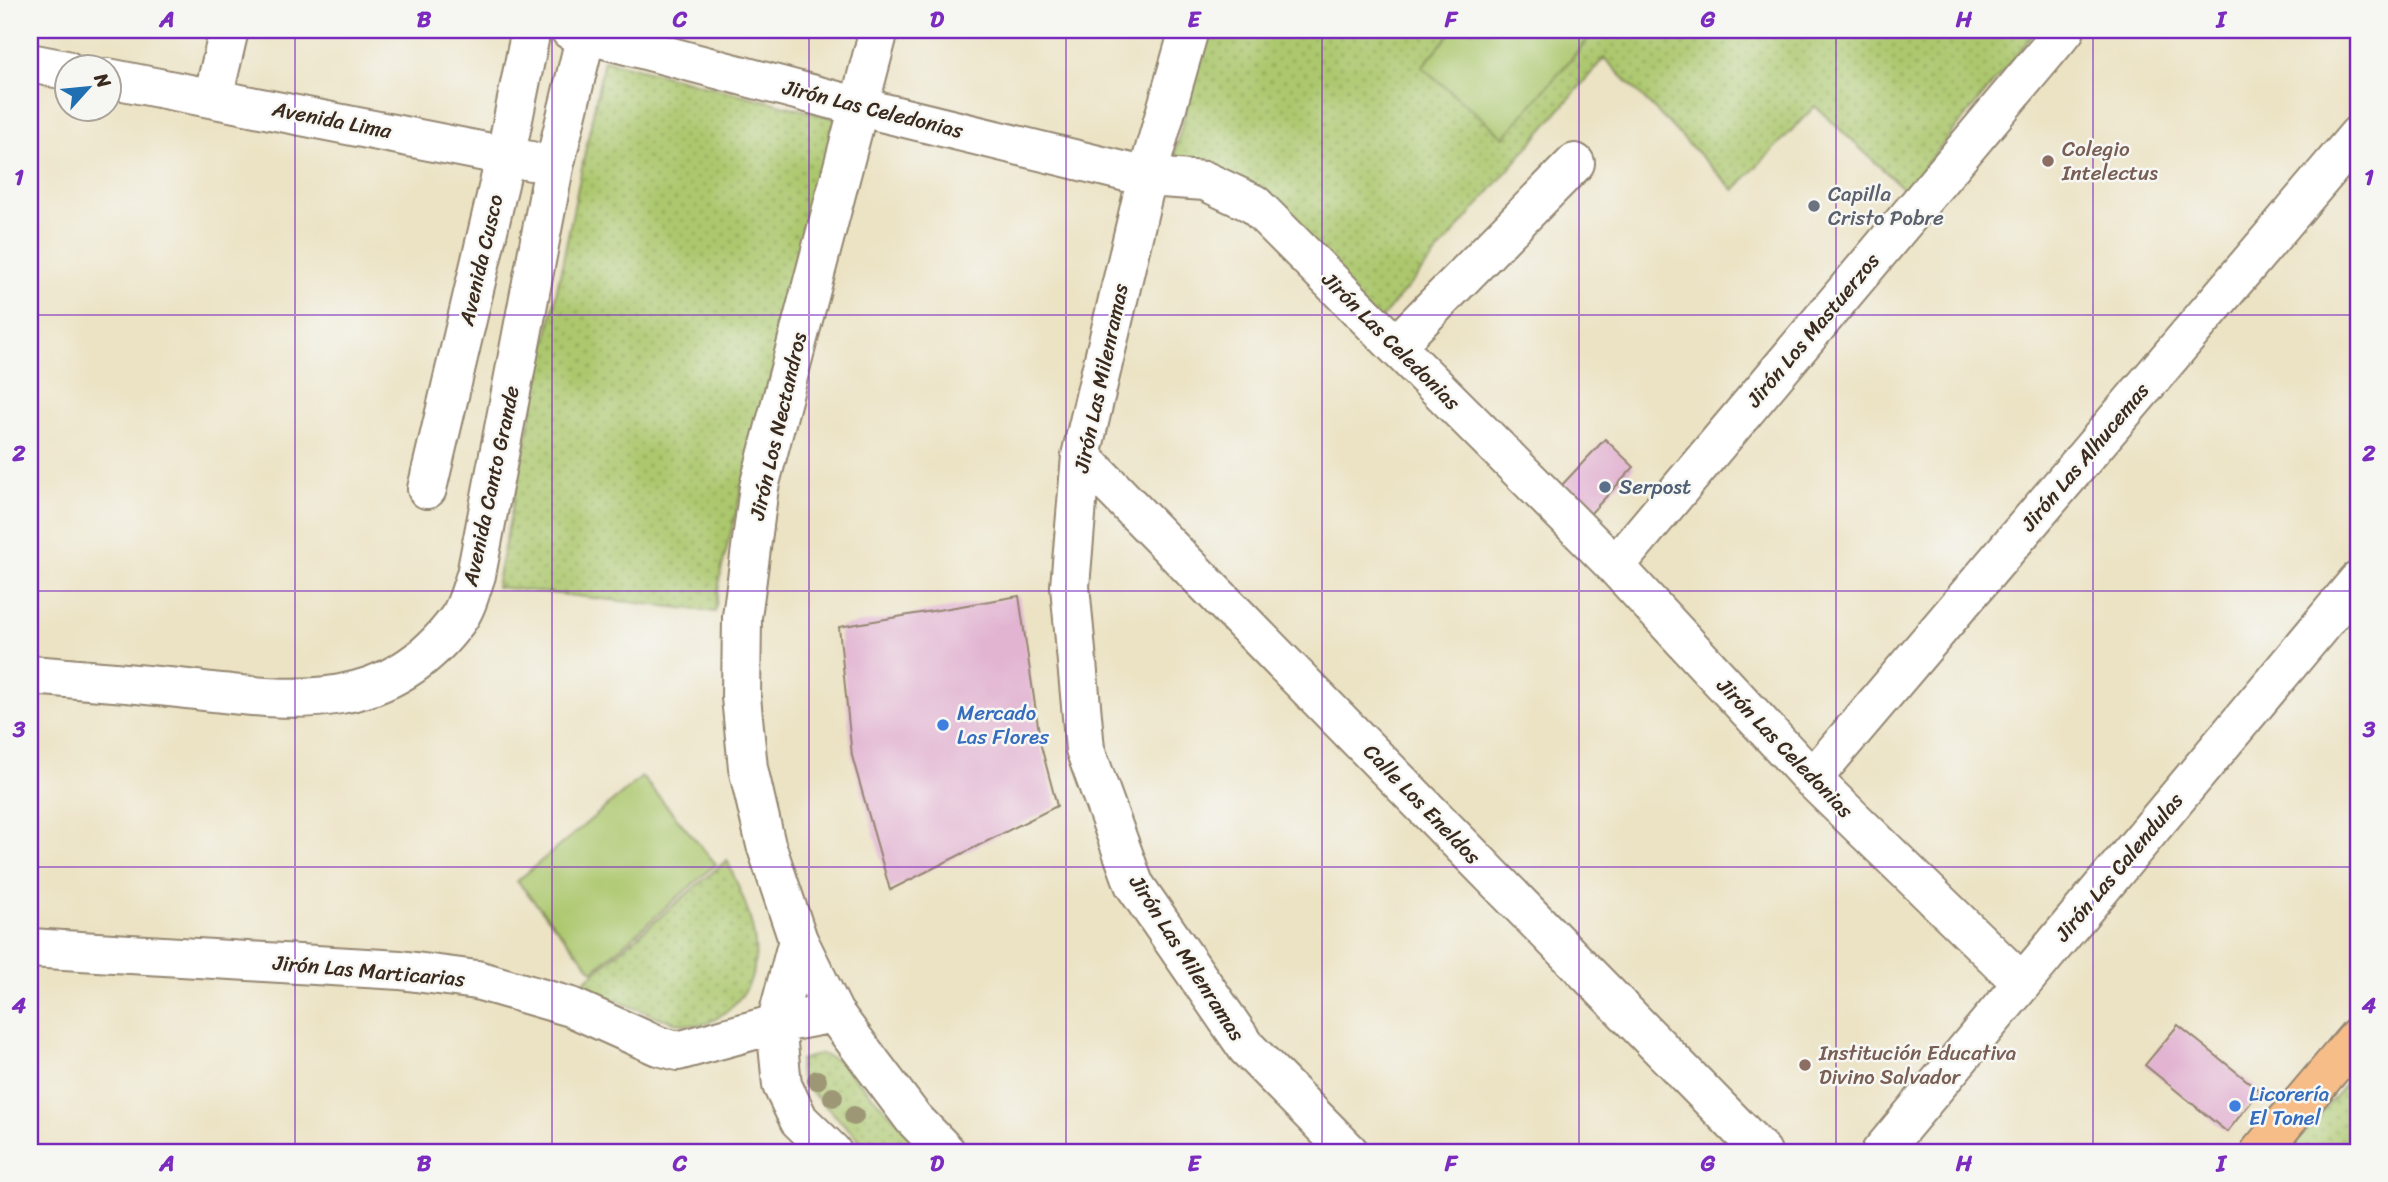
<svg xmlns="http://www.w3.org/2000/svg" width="2388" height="1182" viewBox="0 0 2388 1182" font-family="Sriracha,sans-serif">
	<defs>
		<pattern id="green-dots" width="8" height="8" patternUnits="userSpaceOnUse" patternTransform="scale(1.75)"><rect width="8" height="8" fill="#acc76d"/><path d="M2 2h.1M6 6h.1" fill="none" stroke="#8da259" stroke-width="1.8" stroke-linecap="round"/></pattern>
	</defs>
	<rect width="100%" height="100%" fill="#f6f6f2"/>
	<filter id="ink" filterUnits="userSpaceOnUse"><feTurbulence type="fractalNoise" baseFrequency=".0143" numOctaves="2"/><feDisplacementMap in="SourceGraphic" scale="14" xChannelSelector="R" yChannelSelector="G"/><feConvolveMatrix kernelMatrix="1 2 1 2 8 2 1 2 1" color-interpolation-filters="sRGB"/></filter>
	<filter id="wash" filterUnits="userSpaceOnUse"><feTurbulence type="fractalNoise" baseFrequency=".00686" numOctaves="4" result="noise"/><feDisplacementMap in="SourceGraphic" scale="28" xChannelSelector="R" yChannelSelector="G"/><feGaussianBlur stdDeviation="1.57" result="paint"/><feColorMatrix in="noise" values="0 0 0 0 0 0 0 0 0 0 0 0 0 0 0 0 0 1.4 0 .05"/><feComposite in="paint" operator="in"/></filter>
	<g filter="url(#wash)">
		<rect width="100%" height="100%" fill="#ece3c4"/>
		<path fill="url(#green-dots)" stroke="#747846" stroke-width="2" d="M1207,30H2037L1905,190L1815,106L1734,190L1604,58L1379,321L1220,173L1174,155Z
			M604,60L838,119L721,571L715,612L496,587Z
			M727,860C747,907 778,967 730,1008C722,1015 708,1025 697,1025C667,1026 609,996 580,985Z
			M821,1054L837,1060L928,1152H872L804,1085L799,1071L800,1060Z
			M2358,1069V1152H2288Z"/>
		<path fill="#acc76d" stroke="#747846" stroke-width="2" d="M1453,30H1596L1504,137L1422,67Z
			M642,777L716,864L593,971L517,881Z"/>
		<g id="blocks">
			<path fill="#e2b4d2" d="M1605,439L1634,467L1589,515L1560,487Z
				M1019,596L1041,746L1057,806L890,890L852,756L839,627Z
				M2178,1025L2260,1091L2227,1132L2145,1065Z"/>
		</g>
	</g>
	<g filter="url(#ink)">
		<use href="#blocks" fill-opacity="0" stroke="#948671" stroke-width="2"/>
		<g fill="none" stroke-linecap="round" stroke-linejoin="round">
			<defs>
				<path id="minor" d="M570,30L860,107L1147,177L1205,181L1254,204L1615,566L1812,779L2022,983
					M879,30L759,487L742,617L741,697L748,768L766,845L798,940L834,1013L913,1118L946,1152
					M1189,30L1147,177L1081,456L1070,586L1085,749L1134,884L1247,1048L1349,1152
					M30,63L66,70
					M108,78L531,161
					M213,98L229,30
					M1398,348L1407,334L1575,163
					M1081,456L1762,1152
					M427,489L506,154L531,30
					M1615,566L2065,30
					M30,675C80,679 129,683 179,688C285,700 385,719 458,619C467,607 471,589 476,575L554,167L587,30
					M1812,779L2358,135
					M798,940L776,1024L782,1085L799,1120L832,1152
					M30,948L400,970L477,980L571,1007L658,1046L678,1051L776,1024L834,1013
					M1881,1152L2358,581"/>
				<path id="major" d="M2260,1152L2358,1036"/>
			</defs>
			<use href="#minor" stroke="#948671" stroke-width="42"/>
			<use href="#major" stroke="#948671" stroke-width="42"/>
			<use href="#minor" stroke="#fff" stroke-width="38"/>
			<use href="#major" stroke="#f7bd88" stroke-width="38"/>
		</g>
		<g fill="#9d9776">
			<circle cx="817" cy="1080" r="10"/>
			<circle cx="833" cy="1097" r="10"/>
			<circle cx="854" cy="1116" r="10"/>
		</g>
	</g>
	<path fill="none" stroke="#7b2cbf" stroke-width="2" stroke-opacity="0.55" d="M295,30V1152M552,30V1152M809,30V1152M1066,30V1152M1322,30V1152M1579,30V1152M1836,30V1152M2093,30V1152M30,315H2358M30,591H2358M30,867H2358"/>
	<g fill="#8d6e63" stroke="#f6f6f2" stroke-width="2.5">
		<circle cx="2048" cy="161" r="7"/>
		<circle cx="1805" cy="1065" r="7"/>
	</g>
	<circle fill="#6b7280" stroke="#f6f6f2" stroke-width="2.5" cx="1814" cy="206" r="7"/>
	<circle fill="#5c6f8a" stroke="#f6f6f2" stroke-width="2.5" cx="1605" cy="487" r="7"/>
	<g fill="#3f7fe0" stroke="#f6f6f2" stroke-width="2.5">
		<circle cx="943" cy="725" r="7"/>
		<circle cx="2235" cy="1106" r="7"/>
	</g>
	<g text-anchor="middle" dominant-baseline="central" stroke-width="5" stroke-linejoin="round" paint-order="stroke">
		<g font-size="21" fill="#3b2a1e" stroke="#f6f6f2">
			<text transform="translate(873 109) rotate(14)">Jirón Las Celedonias</text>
			<text transform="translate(332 120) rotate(11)">Avenida Lima</text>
			<text transform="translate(481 260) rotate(-77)">Avenida Cusco</text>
			<text transform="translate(1813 330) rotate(-50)">Jirón Los Mastuerzos</text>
			<text transform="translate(1391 341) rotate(45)">Jirón Las Celedonias</text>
			<text transform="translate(1101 378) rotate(-78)">Jirón Las Milenramas</text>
			<text transform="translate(778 426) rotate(-77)">Jirón Los Nectandros</text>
			<text transform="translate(2085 457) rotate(-50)">Jirón Las Alhucemas</text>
			<text transform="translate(491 486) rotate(-78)">Avenida Canto Grande</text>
			<text transform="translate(1785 748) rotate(46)">Jirón Las Celedonias</text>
			<text transform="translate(1422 804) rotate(46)">Calle Los Eneldos</text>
			<text transform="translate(2119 867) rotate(-50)">Jirón Las Calendulas</text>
			<text transform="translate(1187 958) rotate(57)">Jirón Las Milenramas</text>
			<text transform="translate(369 971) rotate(5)">Jirón Las Marticarias</text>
		</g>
		<g font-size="21" fill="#785e54" stroke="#f6f6f2" text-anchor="start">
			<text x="2062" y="149">Colegio<tspan x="2062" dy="24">Intelectus</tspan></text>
			<text x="1819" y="1053">Institución Educativa<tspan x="1819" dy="24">Divino Salvador</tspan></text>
		</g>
		<g font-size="21" fill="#5b616d" stroke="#f6f6f2" text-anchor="start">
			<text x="1828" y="194">Capilla<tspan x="1828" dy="24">Cristo Pobre</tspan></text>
		</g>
		<g font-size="21" fill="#4e5e75" stroke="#f6f6f2" text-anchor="start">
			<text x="1619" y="487">Serpost</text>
		</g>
		<g font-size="21" fill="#366cbe" stroke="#f6f6f2" text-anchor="start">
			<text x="957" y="713">Mercado<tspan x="957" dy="24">Las Flores</tspan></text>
			<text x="2249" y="1094">Licorería<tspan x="2249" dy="24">El Tonel</tspan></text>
		</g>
	</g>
	<rect width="2388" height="1182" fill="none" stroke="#f6f6f2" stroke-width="77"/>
	<g transform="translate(88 88) rotate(63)"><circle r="33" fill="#f6f6f2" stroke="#aba49d" stroke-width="2"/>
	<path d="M0-5L12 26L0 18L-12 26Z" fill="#1f6fb2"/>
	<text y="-10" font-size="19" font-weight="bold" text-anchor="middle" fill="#3b2a1e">N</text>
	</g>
	<rect x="38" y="38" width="2312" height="1106" fill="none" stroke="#7b2cbf" stroke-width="2.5"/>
	<g font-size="23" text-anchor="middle" font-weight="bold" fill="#7b2cbf">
		<text x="167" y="27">A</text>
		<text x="424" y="27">B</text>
		<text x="680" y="27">C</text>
		<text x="937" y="27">D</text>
		<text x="1194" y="27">E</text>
		<text x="1451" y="27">F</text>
		<text x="1708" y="27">G</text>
		<text x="1964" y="27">H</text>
		<text x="2221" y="27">I</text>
		<text x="19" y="185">1</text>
		<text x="2369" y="185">1</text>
		<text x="19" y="461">2</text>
		<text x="2369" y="461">2</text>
		<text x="19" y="737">3</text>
		<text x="2369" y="737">3</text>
		<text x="19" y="1013">4</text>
		<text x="2369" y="1013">4</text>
		<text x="167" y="1171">A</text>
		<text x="424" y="1171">B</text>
		<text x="680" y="1171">C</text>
		<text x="937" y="1171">D</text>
		<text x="1194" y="1171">E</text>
		<text x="1451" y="1171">F</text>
		<text x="1708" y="1171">G</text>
		<text x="1964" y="1171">H</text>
		<text x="2221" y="1171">I</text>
	</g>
</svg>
